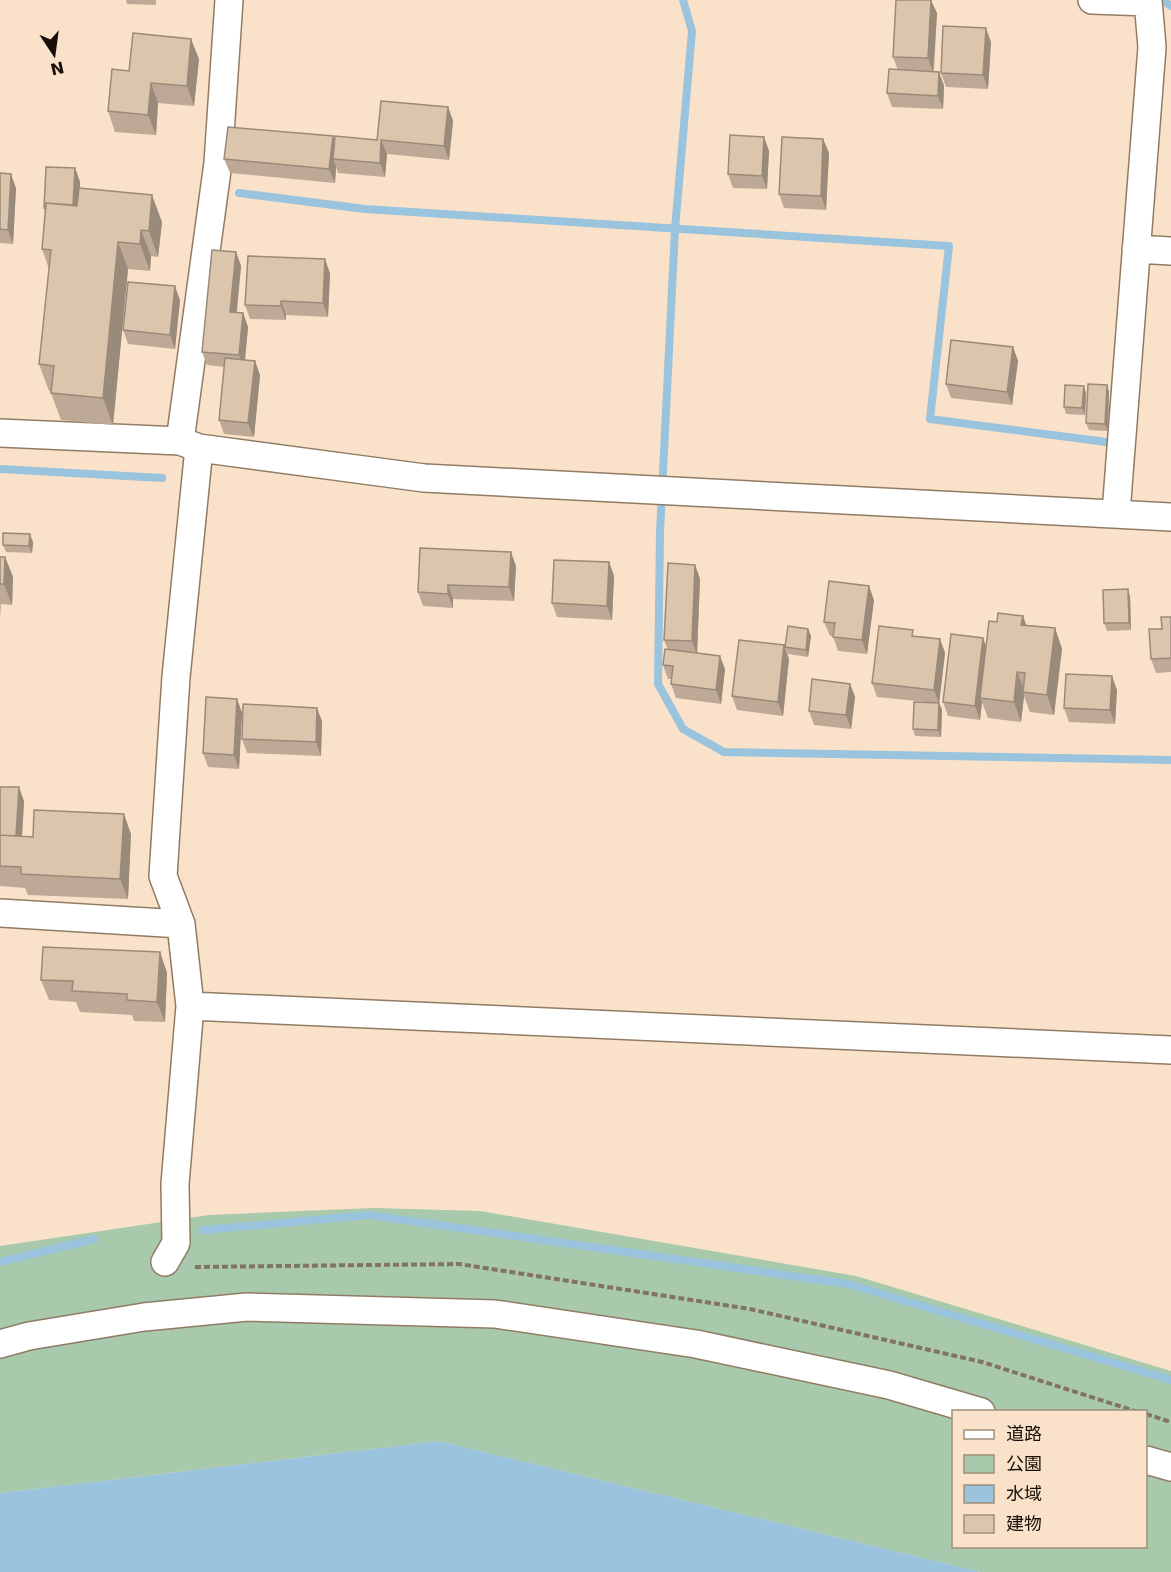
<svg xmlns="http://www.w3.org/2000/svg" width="1171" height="1572" viewBox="0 0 1171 1572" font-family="'DejaVu Sans','Noto Sans JP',sans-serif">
	<rect width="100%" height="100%" fill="#f9e2c9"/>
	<path fill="#a8c9ac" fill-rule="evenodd" d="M374,1208L480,1211L856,1276L1171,1371V1572H981L439,1441L0,1493V1246L209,1215ZM954,1412H1146V1546H954Z"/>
	<path fill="#9ac3dd" d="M439,1441L981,1572H0V1493Z"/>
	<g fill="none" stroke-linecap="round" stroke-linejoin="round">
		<path stroke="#9ac3dd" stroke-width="8" d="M683,0L692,31L675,229L660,532L658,684L683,729L724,752L1171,760
			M1162,0L1171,6
			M239,193L365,209L949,246L930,419L1106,442
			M0,469L162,478
			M203,1230L369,1215L848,1284L1171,1380
			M0,1262L94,1239"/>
		<defs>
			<path id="minor" d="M1092,0L1148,2
				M1136,249L1171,251
				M0,433L180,441L199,448L424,478L1171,517
				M180,441L218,163L229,0
				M1116,513L1152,47L1148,0
				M0,913L181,924
				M190,1006L1171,1050
				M165,1262L176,1243L175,1184L190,1006L181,924L163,876L176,677L199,448
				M0,1344L29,1336L144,1317L247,1307L495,1314L696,1344L889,1385L981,1412
				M1146,1460L1171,1467"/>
		</defs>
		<use href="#minor" stroke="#907c65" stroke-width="30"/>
		<path stroke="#827363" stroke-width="4" stroke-dasharray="6 3" stroke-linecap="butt" d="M195,1267L459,1264L750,1309L982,1362L1138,1412
			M1146,1414L1171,1422"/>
		<use href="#minor" stroke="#fff" stroke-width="27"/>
	</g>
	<path fill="#bda995" d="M126,0H156V5L127,4Z
		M937,13L934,72H939L944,86L943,109L892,107L887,93L898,70L893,57Z
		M991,42L988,89L946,87L941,73Z
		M199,59L194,106L158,103L156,135L115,132L108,111L129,71Z
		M448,107L453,121L449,160L387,154L385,177L338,173L336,167L335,183L230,173L224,159L377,140Z
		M764,137L769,151L767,189L733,188L728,174Z
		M823,139L829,153L826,210L784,208L779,194Z
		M75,168L80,182V188L162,222L158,257L151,256L150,271L128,269L113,425L61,420L51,393V391H49L39,364L49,269L42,249L45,212L44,208Z
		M0,173L16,188L13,244L0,243Z
		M236,252L241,266L237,313H243L248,327L245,360L255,361L260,375L254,437L224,434L219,420L224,367L207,365L202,352Z
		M330,273L328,317L286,315V320L250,319L245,305Z
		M180,300L175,349L128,344L123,330Z
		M1013,347L1018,361L1012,405L951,398L946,384Z
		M1107,385L1109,392L1108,431L1089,430L1086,423Z
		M1086,393L1085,415L1066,414L1064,407Z
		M33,542L32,553L6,552L3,545Z
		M0,557H5L13,577L12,605L1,604L0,618Z
		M609,562L614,576L612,620L557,617L552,603Z
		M695,565L700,579L697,653L725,669L721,704L676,698L671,684V679H668L663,665L668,650L664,640Z
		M516,566L514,601L453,599V608L423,606L418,592Z
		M1130,596L1131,630L1107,631L1104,623Z
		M874,600L867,654L838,651L833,636H830L824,622Z
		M1023,616L1026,625L1055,628L1062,649L1054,715L1030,712L1024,696L1021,722L988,718L982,702L980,720L948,716L943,702L983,638L986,647L997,622Z
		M1171,617V672L1156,673L1151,659L1162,629Z
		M808,629L811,636L808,657L788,654L785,647Z
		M915,636L940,639L945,653L939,703L942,710L941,737L915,736L913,729L926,702L877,697L872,683Z
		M784,645L789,659L783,716L737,710L732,696Z
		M850,684L855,697L851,729L814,725L809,711Z
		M1117,690L1115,724L1069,722L1064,708Z
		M237,699L242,713L239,769L208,767L203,753Z
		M322,721L321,756L247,753L242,739Z
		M0,787L24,801L22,836L131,834L128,899L28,895L25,888L0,886Z
		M160,952L167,973L165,1022L134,1021L132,1015L80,1012L76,1002L49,1000L41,980Z"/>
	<path fill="#9a8a79" d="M931,0L937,13L933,72L928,58Z
		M986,28L991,42L988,89L983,75Z
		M191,39L199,59L194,106L187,86Z
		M939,72L944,86L943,109L938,96Z
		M151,83L158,103L156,135L148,115Z
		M448,107L453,121L449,160L444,146Z
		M333,136L338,150L333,159L336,167L335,183L329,169Z
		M764,137L769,151L767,189L762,176Z
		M823,139L829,153L826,210L821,196Z
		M381,140L387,154L385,177L380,163Z
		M75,168L80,182L78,223L73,209Z
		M11,174L16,188L13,244L8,230Z
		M152,195L162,222L158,257L149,231Z
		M141,230L151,256L150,271L140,244Z
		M118,242L128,269L113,425L103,398Z
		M236,252L241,266L235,326L230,312Z
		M325,259L330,273L328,317L323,303Z
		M175,286L180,300L175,349L170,335Z
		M281,301L286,315V320L281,306Z
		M243,313L248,327L244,369L239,355Z
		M1013,347L1018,361L1012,405L1007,392Z
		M255,361L260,375L254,437L248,423Z
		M1107,385L1109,392L1108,431L1105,424Z
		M1084,386L1086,393L1085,415L1082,408Z
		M30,534L33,542L32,553L29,546Z
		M511,552L516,566L514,601L509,587Z
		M5,557L13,577L12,605L4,584Z
		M609,562L614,576L612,620L607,606Z
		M695,565L700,579L697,655L692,641Z
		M448,585L453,599V608L448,594Z
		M869,586L874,600L867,654L862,640Z
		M1128,589L1130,596L1131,630L1129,623Z
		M1023,616L1030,636L1021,625Z
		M1055,628L1062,649L1054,715L1047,695Z
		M808,629L811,636L808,657L806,650Z
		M983,638L988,652L980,698L982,702L980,720L975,706Z
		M940,639L945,653L939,704L934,690Z
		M784,645L789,659L783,716L778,702Z
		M720,656L725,669L721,704L716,690Z
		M1017,672L1025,692H1023L1024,696L1021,722L1014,702Z
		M1112,676L1117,690L1115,724L1110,710Z
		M850,684L855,697L851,729L846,715Z
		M237,699L242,713L239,769L234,755Z
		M939,703L942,710L941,737L938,730Z
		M317,708L322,721L321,756L316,742Z
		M19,787L24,801L21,854L16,841Z
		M124,814L131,834L128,899L120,879Z
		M160,952L167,973L165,1022L157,1002Z"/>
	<path fill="#dcc5ad" stroke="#9a8a79" stroke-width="1.5" d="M896,0H931L928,58L893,57Z
		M943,26L986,28L983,75L941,73Z
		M133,33L191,39L187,86L151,83L148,115L108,111L112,69L129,71Z
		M889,69L939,72L938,96L887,93Z
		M381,101L448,107L444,146L381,140L380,163L333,159L335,136L377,140Z
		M228,127L333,136L329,169L224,159Z
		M730,135L764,137L762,176L728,174Z
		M782,137L823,139L821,196L779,194Z
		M46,167L75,168L73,205L46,203V208H44Z
		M0,173L11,174L8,230L0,229Z
		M79,188L152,195L149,231L141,230L140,244L118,242L103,398L51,393L54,366L39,364L51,250L42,249L46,203L77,206Z
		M212,250L236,252L230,312L243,313L239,355L202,352Z
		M248,256L325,259L323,303L281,301V306L245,305Z
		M128,282L175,286L170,335L123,330Z
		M951,340L1013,347L1007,392L946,384Z
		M225,358L255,361L248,423L219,420Z
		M1088,384L1107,385L1105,424L1086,423Z
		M1065,385L1084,386L1082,408L1064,407Z
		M3,533L30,534L29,546L3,545Z
		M420,548L511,552L509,587L448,585V594L418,592Z
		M0,557H5L4,584H0Z
		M554,560L609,562L607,606L552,603Z
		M668,563L695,565L692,641L664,640Z
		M829,581L869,586L862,640L833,637L835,623L824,622Z
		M1128,589L1129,623H1104L1103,590Z
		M998,613L1023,616L1021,625L1055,628L1047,695L1023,692L1025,673L1017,672L1014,702L980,698L989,621L997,622Z
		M1161,617H1171V658L1151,659L1149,629H1162Z
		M788,626L808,629L806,650L785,647Z
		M879,626L913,630L912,636L940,639L934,690L872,683Z
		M951,634L983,638L975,706L943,702Z
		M739,640L784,645L778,702L732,696Z
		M665,649L720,656L716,690L671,684L673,666L663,665Z
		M1066,674L1112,676L1110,710L1064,708Z
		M812,679L850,684L846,715L809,711Z
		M206,697L237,699L234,755L203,753Z
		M914,702L939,703L938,730L913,729Z
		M243,704L317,708L316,742L242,739Z
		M0,787H19L16,836L0,835Z
		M34,810L124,814L120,879L21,874V867L0,866V835L33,837Z
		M43,947L160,952L157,1002L127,1000V994L72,991L73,981L41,980Z"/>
	<rect x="952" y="1410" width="195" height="138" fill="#f9e2c9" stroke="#9f8e7b" stroke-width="1.5"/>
	<rect x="964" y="1430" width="30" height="9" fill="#ffffff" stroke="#9f8e7b" stroke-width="1.5"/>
	<text x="1006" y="1440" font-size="18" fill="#170f07">道路</text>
	<rect x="964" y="1455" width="30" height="18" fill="#a8c9ac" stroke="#9f8e7b" stroke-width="1.5"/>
	<text x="1006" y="1470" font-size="18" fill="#170f07">公園</text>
	<rect x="964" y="1485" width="30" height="18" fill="#9ac3dd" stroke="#9f8e7b" stroke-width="1.5"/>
	<text x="1006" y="1500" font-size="18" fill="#170f07">水域</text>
	<rect x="964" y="1515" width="30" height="18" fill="#dcc5ad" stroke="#9f8e7b" stroke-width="1.5"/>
	<text x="1006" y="1530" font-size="18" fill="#170f07">建物</text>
	<g transform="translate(54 54) rotate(167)" stroke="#f9e2c9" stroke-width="4.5" paint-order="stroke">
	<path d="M0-4.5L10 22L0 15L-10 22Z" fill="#170f07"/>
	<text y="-9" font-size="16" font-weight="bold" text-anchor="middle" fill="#170f07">N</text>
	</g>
</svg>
